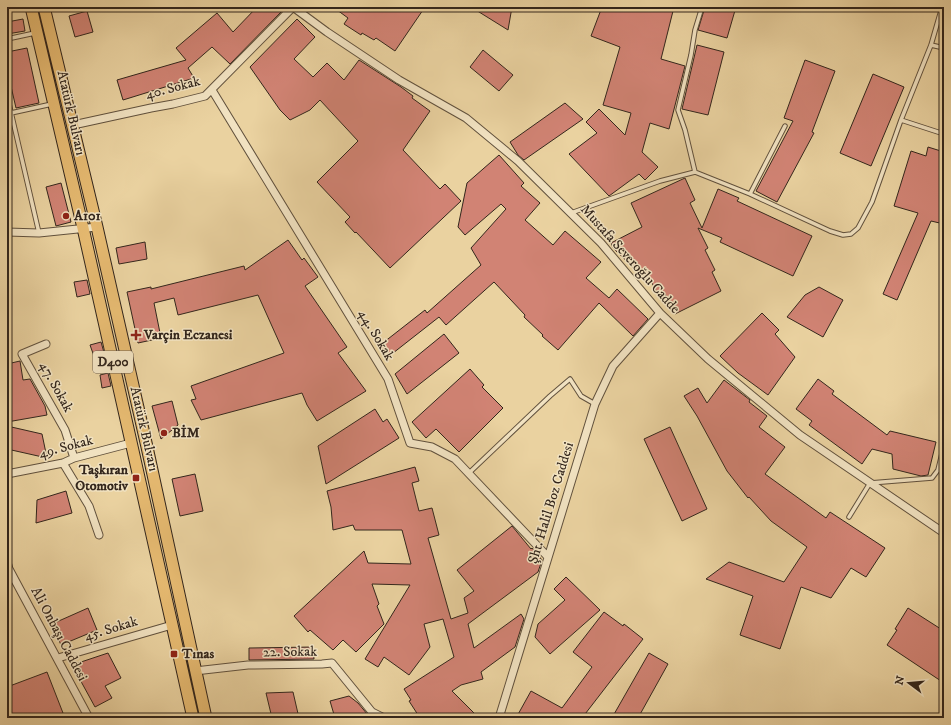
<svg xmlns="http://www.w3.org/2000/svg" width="951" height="725" viewBox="0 0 951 725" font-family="'IM FELL DW Pica',serif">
	<rect width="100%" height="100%" fill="#ead2a0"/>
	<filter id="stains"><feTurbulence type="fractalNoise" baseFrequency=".005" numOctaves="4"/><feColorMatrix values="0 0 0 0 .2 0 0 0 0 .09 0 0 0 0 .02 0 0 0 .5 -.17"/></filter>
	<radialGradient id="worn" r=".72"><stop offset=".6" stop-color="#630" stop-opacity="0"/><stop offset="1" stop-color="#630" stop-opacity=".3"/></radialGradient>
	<path fill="#d18374" stroke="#33261c" d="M257,7H278L282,11L230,64L212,47L188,68L194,78L123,100L117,80L186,60L176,48L217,13L233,32Z
		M333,7H425L395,51L376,38L374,40L362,33L361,35L344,24L348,18Z
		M471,7H512L508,30Z
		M602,7H674L661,59L685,66L669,129L650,123L642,152L658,167L645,180L639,174L609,196L569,154L597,133L586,122L599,109L625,135L631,113L603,105L620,47L591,36Z
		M705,7H736L727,38L698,30Z
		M87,11L93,32L75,37L69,16Z
		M23,19L25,31L7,34V22Z
		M297,19L315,37L294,59L313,77L327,63L344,80L359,60L401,87L413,96L412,98L430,111L403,150L440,189L445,184L461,201L390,268L356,232L355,233L345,222L350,217L317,182L358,141L320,100L310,110L290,120L280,110L250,67Z
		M697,45L724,52L708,115L682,109Z
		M27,48L39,103L16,108L7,69V52Z
		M483,50L513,75L499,91L470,67Z
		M805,60L835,71L812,132L814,133L777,202L756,191L793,121L784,118Z
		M873,74L904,87L871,166L840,153Z
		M565,103L583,119L524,160L518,155L510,142Z
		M928,147L944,152V224L931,221L897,300L883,294L918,213L894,206L911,151L926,156Z
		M499,155L524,183L521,186L540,203L525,220L553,245L565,231L601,262L586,278L609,298L617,289L648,319L633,336L599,303L558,350L542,336L543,335L524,317L525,315L494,282L446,325L439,317L388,357L379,346L425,310L427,313L481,265L471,248L506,209L501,204L465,235L458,227L467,183Z
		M685,178L695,200L690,203L702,228L718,189L739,198L737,201L812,236L793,276L720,242L722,238L698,228L708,248L705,250L715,270L712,272L721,291L675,314L665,294L659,297L649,277L645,279L613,248L611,243L642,227L631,203Z
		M61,183L71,222L56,226L46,187Z
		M288,240L302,260L304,258L318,277L305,286L347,347L338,353L366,391L317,421L307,405L302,393L201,420L191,400L196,399L191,386L284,353L258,295L178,315L174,298L154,303L161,338L138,343L127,292L151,287V289L244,266L245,270Z
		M145,242L147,259L119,264L116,248Z
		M87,280L90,294L77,297L74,282Z
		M819,287L843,300L823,337L787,317L805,295Z
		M762,313L779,330L775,334L795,357L768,395L738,373L720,356Z
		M444,334L459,353L407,394L395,374Z
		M101,342L105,356L95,359L90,345Z
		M20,361L23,380L30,379L45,406L47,415L7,422V364Z
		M470,369L484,385L482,387L503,408L459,452L436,429L426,438L412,422Z
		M108,373L111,386L102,388L100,375Z
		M818,379L834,391L832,394L887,435L890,431L936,442L928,475L921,476L893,469L892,454L872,449L862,464L809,425L812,421L796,409Z
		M724,380L750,400L749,402L767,416L759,427L785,447L765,474L826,518L830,512L885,548L866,577L851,568L831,598L801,587L780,649L740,635L753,596L706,579L729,562L784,582L807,547L771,521L749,497L748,498L727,471L697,416L684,396L698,388L707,403Z
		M172,401L178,425L161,439L152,406Z
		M375,409L383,422L387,419L399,438L326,484L318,446Z
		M7,426L42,434L47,458L7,449Z
		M670,427L707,509L682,521L644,439Z
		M415,467L419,481L412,483L419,511L432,508L439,535L428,538L451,619L468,613L464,598L474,591L457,570L512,526L531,549L532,548L542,560L538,572L468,624L474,648L521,614L524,619L515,647L481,672L483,679L461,685L452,691L479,718H420L409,701L411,700L404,689L454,657L443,619L424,624L430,647L409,675L384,657L378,667L365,659L410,585L372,584L379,604L377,606L384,624L356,652L343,640L333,650L310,630L308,632L294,616L364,551L368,563L411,564L402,530H355L353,525L333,530L331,507L327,491Z
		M195,474L203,511L180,516L172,479Z
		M66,491L72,513L36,523L37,500Z
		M566,577L600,610L550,654L535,637L538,624L565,600L554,589Z
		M88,608L97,630L61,645L52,624Z
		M908,608L944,631V683L887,645L897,630L895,629Z
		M604,612L623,626L624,624L643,639L582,718H516L531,691L562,708L592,667L573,652Z
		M313,647L314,659L249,660V648Z
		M108,653L121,678L105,686L112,698L95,707L72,665Z
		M649,653L668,664L638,718H617L613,716Z
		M47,672L63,713L55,716V718H7V687Z
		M293,692L299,718H272L266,693Z
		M349,696L358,703L368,715L373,718H335L330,701Z"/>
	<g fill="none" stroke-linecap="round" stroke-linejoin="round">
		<defs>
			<path id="service" d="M7,39L35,33
				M931,45L944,48
				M7,95L39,233
				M11,113L52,104
				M901,120L944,134
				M695,172L685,130L678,110L691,55L695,30L702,7
				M750,194L830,231L843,235L851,234L858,228L872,202L901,120L931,45L942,7
				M571,213L660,181L695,172L750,194L785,126
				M469,473L550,396L570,379L581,396L595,404
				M849,517L870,483L932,478L938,470L944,445"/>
			<path id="minor" d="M293,7L327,32L399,80L466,118L518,161L601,243L660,313L708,359L800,435L944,533
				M212,90L388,379L410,443L432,447L455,459L548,557
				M73,125L151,108L173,104L205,96L293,7
				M7,232L39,233L97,227
				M46,344L22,354L65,430L74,458
				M63,463L89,506L99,535
				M7,474L63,463L74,458L131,443
				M7,562L9,569L89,718
				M58,658L172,625
				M195,671L248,665L322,664L332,663L372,712L384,718
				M499,718L595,404L613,366L660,313"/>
			<path id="primary" d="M31,7L83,228L193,718
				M44,7L97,227L147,447L206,718"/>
		</defs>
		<use href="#service" stroke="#61513d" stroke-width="5.5"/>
		<use href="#minor" stroke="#61513d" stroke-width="9"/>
		<use href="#primary" stroke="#33261c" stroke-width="13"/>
		<use href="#service" stroke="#f1e2c1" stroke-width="3.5"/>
		<use href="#minor" stroke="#f1e2c1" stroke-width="7"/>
		<use href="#primary" stroke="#e5b970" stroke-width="11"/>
	</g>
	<g fill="#8f2418" stroke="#f1e2c1" stroke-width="1.5">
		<circle cx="66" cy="216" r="4"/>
		<path d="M134 329h4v4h4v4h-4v4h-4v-4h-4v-4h4z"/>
		<circle cx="164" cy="433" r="4"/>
		<rect x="132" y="474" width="8" height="8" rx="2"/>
		<rect x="170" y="650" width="8" height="8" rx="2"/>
	</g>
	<g text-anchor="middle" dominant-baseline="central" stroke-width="3" stroke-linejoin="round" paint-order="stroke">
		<rect fill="#f1e2c1" stroke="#6c5e4e" stroke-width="1" x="93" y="351" width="40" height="22" rx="3"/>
		<g font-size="13" font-weight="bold" fill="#33261c">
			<text x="113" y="362">D400</text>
		</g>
		<g font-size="14" fill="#33261c" stroke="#f1e2c1">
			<text transform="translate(173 88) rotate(-15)">40. Sokak</text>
			<text transform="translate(71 113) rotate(77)">Atatürk Bulvarı</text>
			<text transform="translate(630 259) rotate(48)">Mustafa Severoğlu Cadde</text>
			<text transform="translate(376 335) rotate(59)">44. Sokak</text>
			<text transform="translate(56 387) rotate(61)">47. Sokak</text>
			<text transform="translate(144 429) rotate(77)">Atatürk Bulvarı</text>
			<text transform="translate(66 447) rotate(-15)">49. Sokak</text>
			<text transform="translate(551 503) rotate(-73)">Şht. Halil Boz Caddesi</text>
			<text transform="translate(111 629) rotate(-17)">45. Sokak</text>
			<text transform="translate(59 634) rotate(62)">Ali Onbaşı Caddesi</text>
			<text transform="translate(290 652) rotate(-1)">22. Sokak</text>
		</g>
		<g font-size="14" font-weight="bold" fill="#33261c" stroke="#f1e2c1" text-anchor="start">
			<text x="74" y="216">A101</text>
			<text x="144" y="335">Varçin Eczanesi</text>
			<text x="172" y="433">BİM</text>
			<text x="128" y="470" text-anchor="end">Taşkıran<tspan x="128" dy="16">Otomotiv</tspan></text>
			<text x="182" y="654">Tınas</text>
		</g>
	</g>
	<rect width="951" height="725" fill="none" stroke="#ead2a0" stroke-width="24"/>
	<rect x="8" y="8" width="935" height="709" fill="none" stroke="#33261c" stroke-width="2"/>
	<rect x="12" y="12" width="927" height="701" fill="none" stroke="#33261c"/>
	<g transform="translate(909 683) rotate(286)" stroke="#f1e2c1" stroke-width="3" paint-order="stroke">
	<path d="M0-3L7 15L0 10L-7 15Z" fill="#33261c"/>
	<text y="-6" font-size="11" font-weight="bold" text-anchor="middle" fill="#33261c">N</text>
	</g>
	<rect width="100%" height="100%" filter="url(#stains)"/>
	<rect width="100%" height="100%" fill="url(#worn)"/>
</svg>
